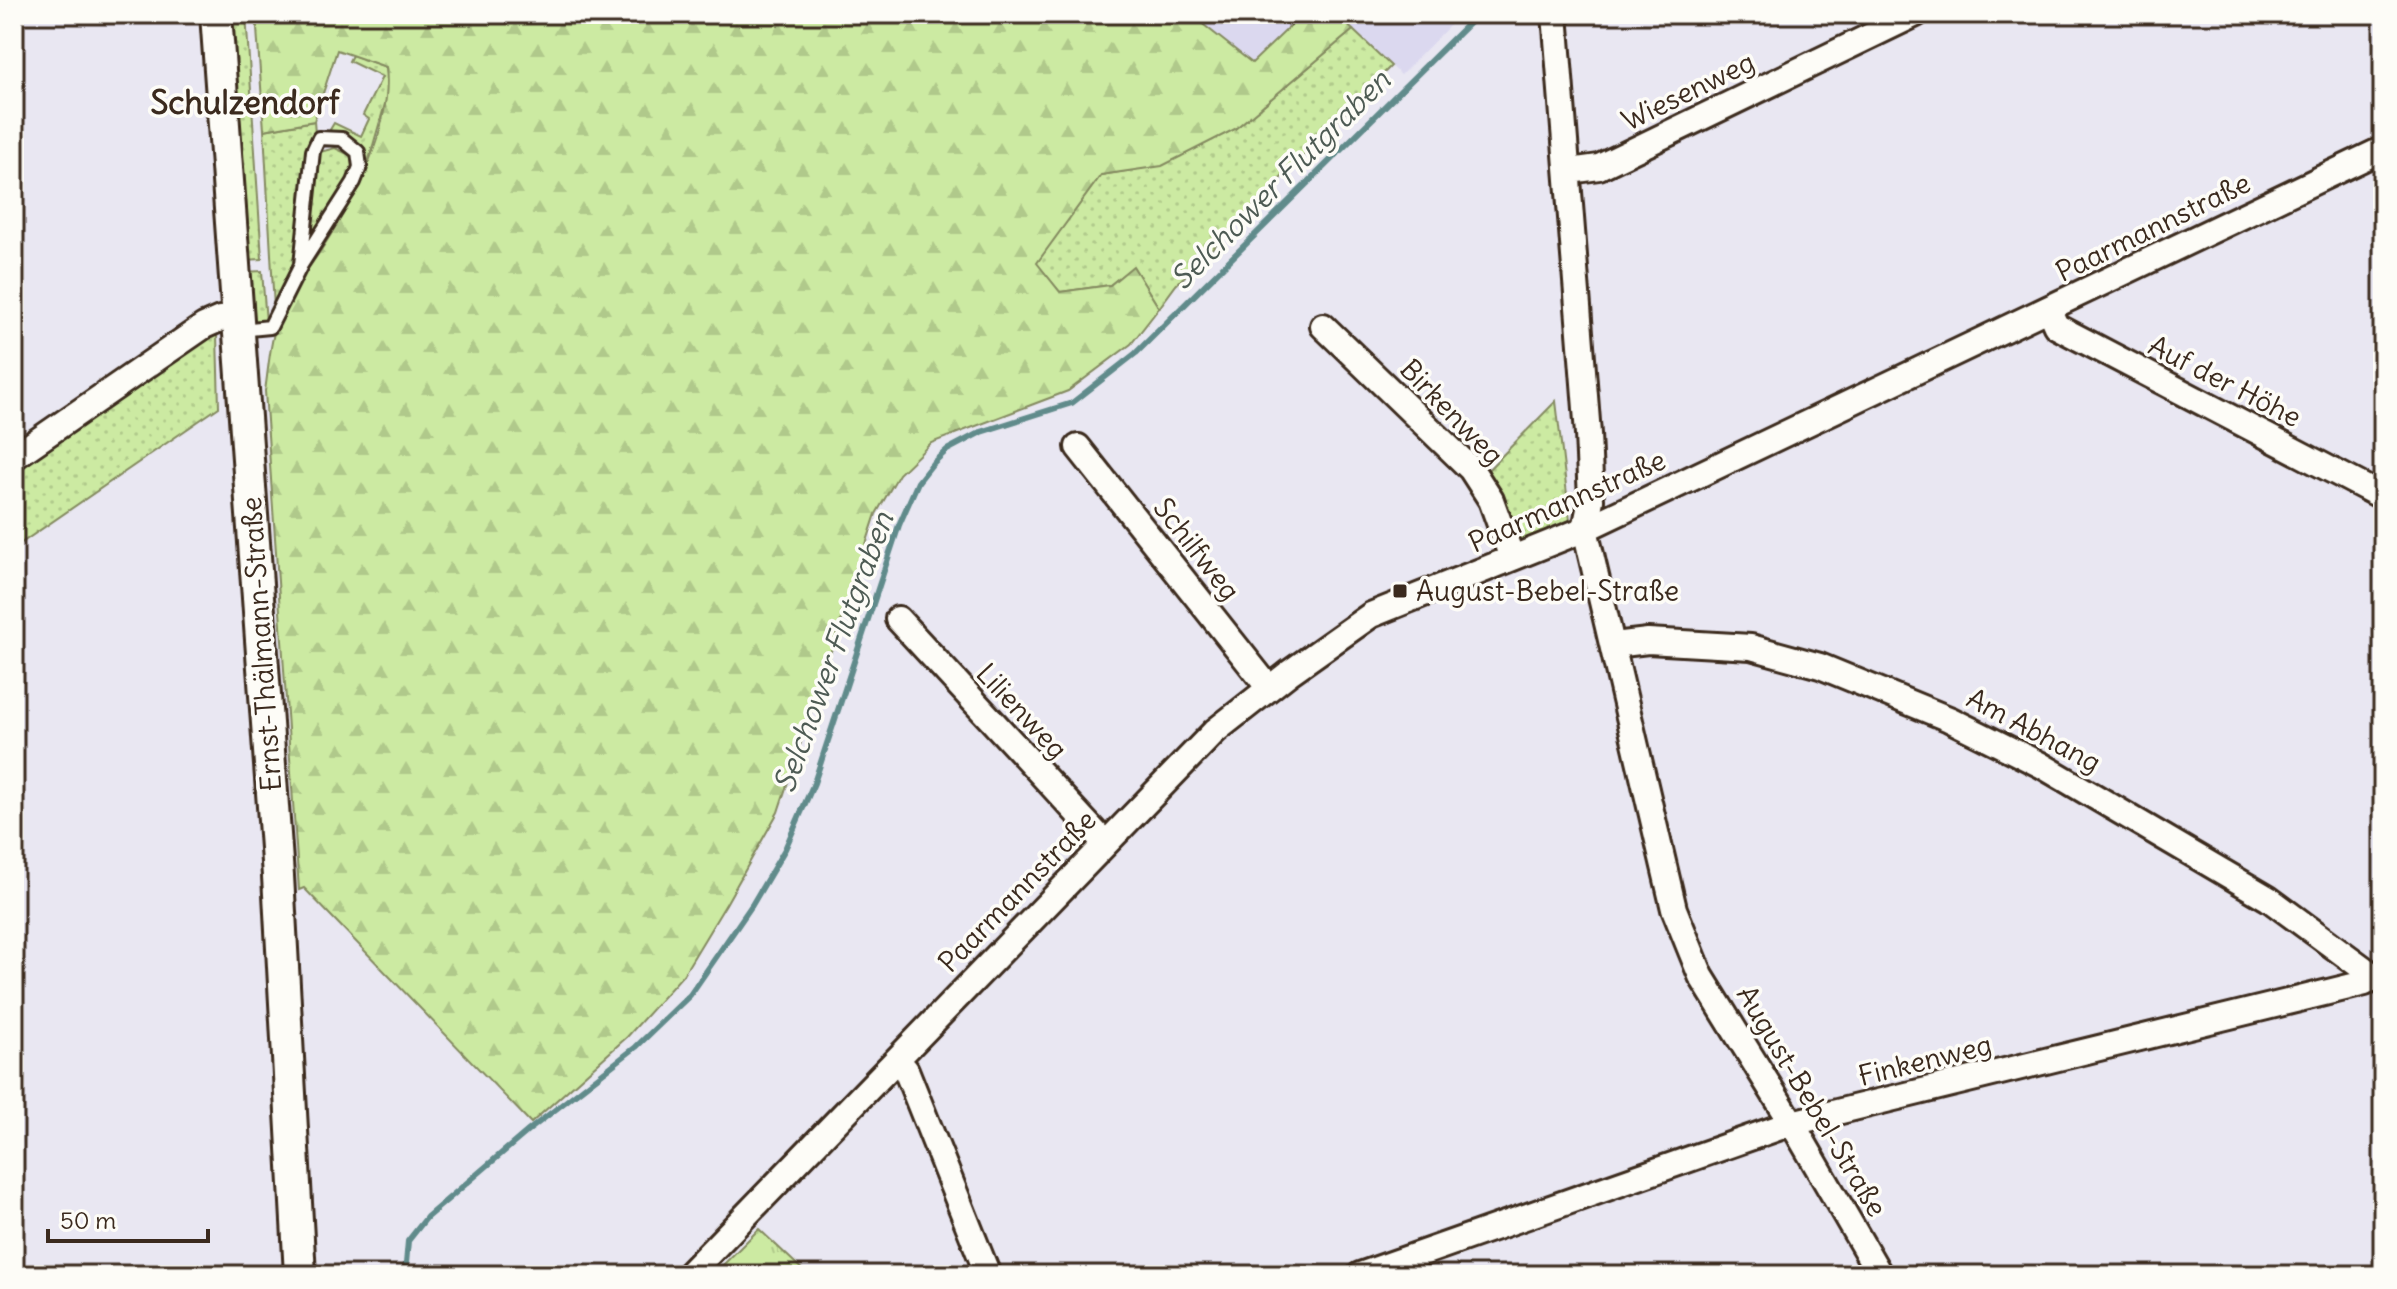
<svg xmlns="http://www.w3.org/2000/svg" width="2397" height="1289" viewBox="0 0 2397 1289" font-family="Delius,sans-serif">
	<defs>
		<pattern id="grass-dots" width="8" height="8" patternUnits="userSpaceOnUse" patternTransform="scale(2)"><rect width="8" height="8" fill="#cceaa2"/><path d="M2 2h.1M6 6h.1" fill="none" stroke="#b0c98b" stroke-width="1.8" stroke-linecap="round"/></pattern>
		<pattern id="forest-firs" width="22" height="20" patternUnits="userSpaceOnUse" patternTransform="scale(2)"><rect width="22" height="20" fill="#cceaa2"/><path d="M5 1l3.5 6h-7zM16 11l3.5 6h-7z" fill="#b0c98b"/></pattern>
		<pattern id="park-tufts" width="24" height="20" patternUnits="userSpaceOnUse" patternTransform="scale(2)"><rect width="24" height="20" fill="#cceaa2"/><path d="M3 7l-1-3M5 7V3M7 7l1-3M15 17l-1-3M17 17v-4M19 17l1-3" fill="none" stroke="#b0c98b"/></pattern>
	</defs>
	<rect width="100%" height="100%" fill="#e9e7f2"/>
	<filter id="ink" filterUnits="userSpaceOnUse"><feTurbulence type="fractalNoise" baseFrequency=".0125" numOctaves="2"/><feDisplacementMap in="SourceGraphic" scale="16" xChannelSelector="R" yChannelSelector="G"/><feConvolveMatrix kernelMatrix="1 2 1 2 8 2 1 2 1" color-interpolation-filters="sRGB"/></filter>
	<g filter="url(#ink)">
		<path fill="#dbd8ef" d="M1190,14H1303L1252,63Z
			M1336,14H1461L1401,75Z"/>
		<path fill="url(#grass-dots)" stroke="#848a60" stroke-width="2" d="M228,14H246L262,259L244,260Z
			M1353,30L1391,66L1176,285L1159,308L1133,267L1110,285L1060,292L1036,263L1101,175L1162,165L1235,129Z
			M352,55L386,67L389,90L368,163L356,143L328,133L334,123L361,136L369,119L363,115L382,77L349,61Z
			M314,121L315,134L292,268L274,308L264,130Z
			M335,148L354,157C354,188 331,213 315,237L310,234L320,152Z
			M262,271L266,322L250,320L244,272Z
			M217,335L219,407L14,548V472L207,336Z
			M1556,401L1570,520L1522,545L1485,473Z"/>
		<path fill="url(#forest-firs)" stroke="#848a60" stroke-width="2" d="M256,14H1190L1252,63L1303,14H1336L1353,30L1235,129L1162,166L1101,175L1037,263L1060,292L1110,285L1133,266L1159,308L1131,344L1068,391L931,443L899,474L876,514L778,812L726,904L683,975L627,1037L531,1123L304,888L299,890L265,391C269,365 270,337 281,312C290,291 308,270 321,250C354,200 393,129 386,67L337,50L314,121L264,130Z"/>
		<path fill="url(#park-tufts)" stroke="#848a60" stroke-width="2" d="M759,1229L808,1275H713Z"/>
		<g fill="none" stroke-linecap="round" stroke-linejoin="round">
			<path stroke="#618b8b" stroke-width="6" d="M405,1275L408,1241L427,1217L529,1130L636,1047L690,995L752,905L785,849L814,783L899,525L918,482L933,463L947,450L981,432L1072,403L1136,353L1478,14"/>
			<defs>
				<path id="service" d="M239,330L270,327L301,265L354,182L360,167L358,152L342,139L319,138L313,151L301,265"/>
				<path id="minor" d="M1555,14L1588,434L1591,500L1585,529L1674,909L1701,976L1792,1123L1880,1275
					M1570,171L1599,167L1916,14
					M2049,310L2056,326L2071,334L2383,497
					M1323,326L1471,469L1491,500L1512,558
					M1078,447L1269,688
					M14,457L204,326L220,319L237,318
					M898,619L1104,842
					M1614,645L1648,641L1751,647L1820,666L1949,719L2041,765L2269,899L2383,983
					M898,1061L906,1070L988,1275
					M688,1275L1215,731L1289,673L1371,615L1585,529L2383,149
					M1360,1275L1792,1123L2365,983L2372,974"/>
				<path id="tertiary" d="M216,14L278,876L300,1275"/>
			</defs>
			<use href="#service" stroke="#3b2a1e" stroke-width="18"/>
			<use href="#minor" stroke="#3b2a1e" stroke-width="30"/>
			<use href="#tertiary" stroke="#3b2a1e" stroke-width="36"/>
			<use href="#service" stroke="#fdfcf7" stroke-width="12"/>
			<use href="#minor" stroke="#fdfcf7" stroke-width="24"/>
			<use href="#tertiary" stroke="#fdfcf7" stroke-width="30"/>
		</g>
	</g>
	<rect fill="#3b2a1e" stroke="#fdfcf7" stroke-width="3" x="1392" y="583" width="16" height="16" rx="4"/>
	<g text-anchor="middle" dominant-baseline="central" stroke-width="7" stroke-linejoin="round" paint-order="stroke">
		<g font-size="28" fill="#3b2a1e" stroke="#fdfcf7">
			<text transform="translate(1688 91) rotate(-26)">Wiesenweg</text>
			<text transform="translate(2153 227) rotate(-26)">Paarmannstraße</text>
			<text transform="translate(2225 381) rotate(27)">Auf der Höhe</text>
			<text transform="translate(1452 412) rotate(46)">Birkenweg</text>
			<text transform="translate(1567 501) rotate(-24)">Paarmannstraße</text>
			<text transform="translate(1197 549) rotate(52)">Schilfweg</text>
			<text transform="translate(261 644) rotate(-94)">Ernst-Thälmann-Straße</text>
			<text transform="translate(1022 711) rotate(47)">Lilienweg</text>
			<text transform="translate(2034 730) rotate(28)">Am Abhang</text>
			<text transform="translate(1017 891) rotate(-46)">Paarmannstraße</text>
			<text transform="translate(1925 1060) rotate(-14)">Finkenweg</text>
			<text transform="translate(1812 1101) rotate(59)">August-Bebel-Straße</text>
		</g>
		<g font-size="28" fill="#3b2a1e" stroke="#fdfcf7" text-anchor="start">
			<text x="1416" y="591">August-Bebel-Straße</text>
		</g>
		<g font-size="30" font-style="italic" fill="#4e5b54" stroke="#fdfcf7">
			<text transform="translate(1280 179) rotate(-45)">Selchower Flutgraben</text>
			<text transform="translate(833 652) rotate(-70)">Selchower Flutgraben</text>
		</g>
		<g font-size="32" font-weight="bold" fill="#3b2a1e" stroke="#fdfcf7">
			<text x="245" y="102">Schulzendorf</text>
		</g>
	</g>
	<rect width="2397" height="1289" fill="none" stroke="#fdfcf7" stroke-width="48"/>
	<rect x="24" y="24" width="2349" height="1241" fill="none" stroke="#3b2a1e" stroke-width="3" filter="url(#ink)"/>
	<path d="M48 1229v12h160v-12" fill="none" stroke="#3b2a1e" stroke-width="4"/>
	<text x="60" y="1229" font-size="24" fill="#3b2a1e" stroke="#fdfcf7" stroke-width="6" paint-order="stroke">50 m</text>
</svg>
